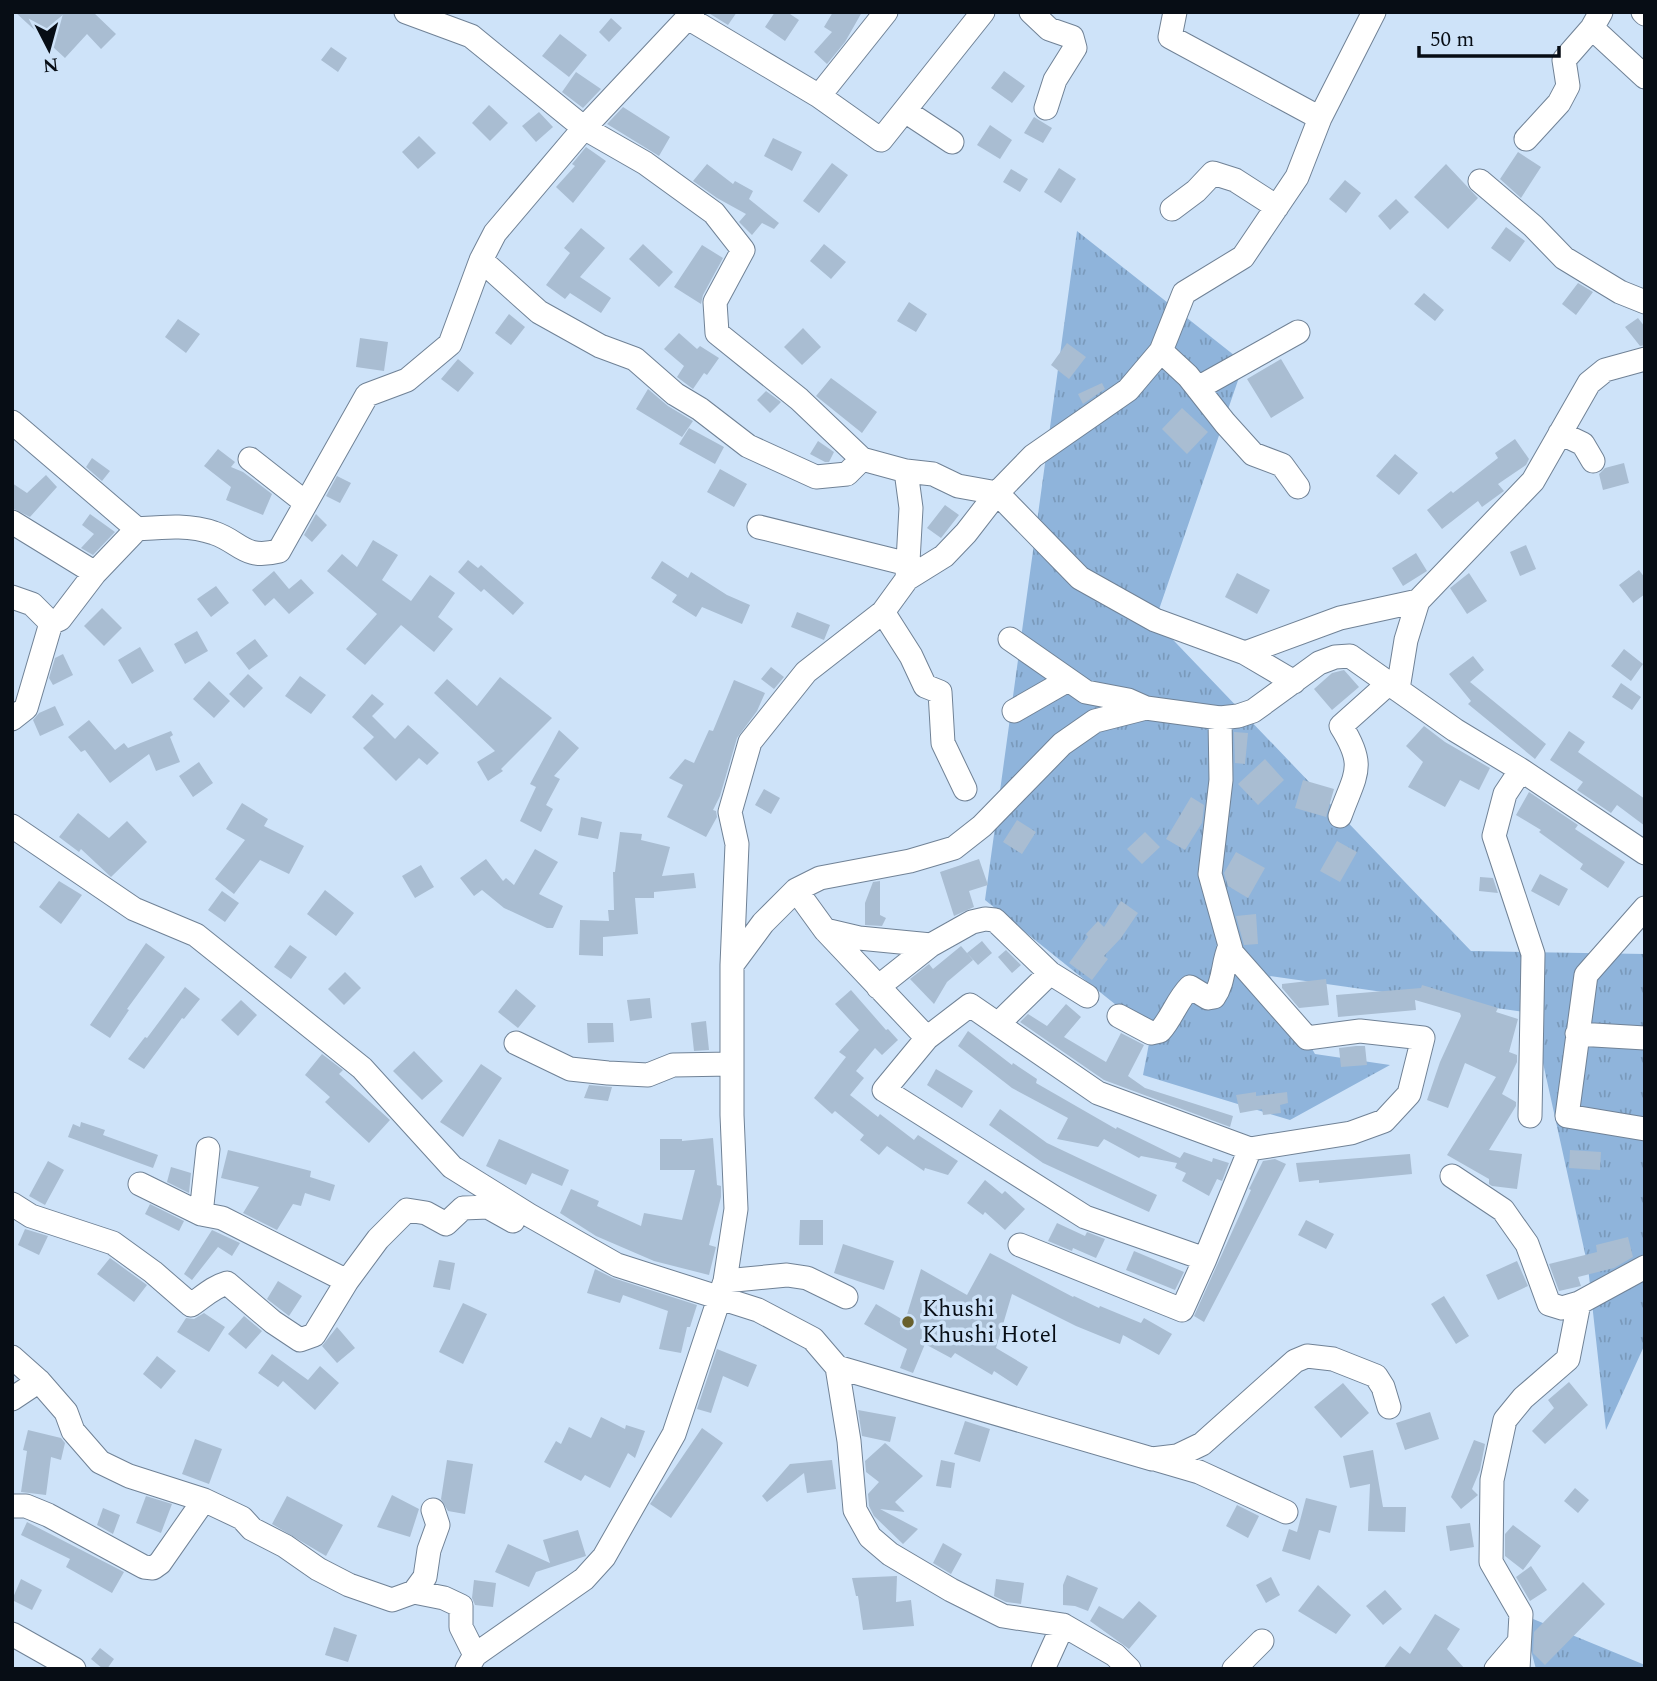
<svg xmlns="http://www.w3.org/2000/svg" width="1657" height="1681" viewBox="0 0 1657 1681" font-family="Spectral,serif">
	<defs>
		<pattern id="grass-tufts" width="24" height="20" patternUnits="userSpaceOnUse" patternTransform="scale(1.75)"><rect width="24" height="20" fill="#8fb4db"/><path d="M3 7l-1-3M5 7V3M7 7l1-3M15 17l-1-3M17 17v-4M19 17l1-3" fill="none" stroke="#7a9abb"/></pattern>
	</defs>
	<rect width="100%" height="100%" fill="#cee3f9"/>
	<path fill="url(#grass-tufts)" d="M1077,231L1244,363L1155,621L1471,951L1645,954V1344L1606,1430L1588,1267L1532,1013L1270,976L1315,1054L1390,1065L1290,1120L1143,1075L1151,1033L985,900Z
		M1521,1614L1645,1665V1669H1536Z"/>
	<path fill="#a9bdd2" d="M15,12H93L116,34L101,49L87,34L65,58Z
		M707,12H737L728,25Z
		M775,12H787L799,20L785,41L765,27Z
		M833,12H862L845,42L827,64L814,52L832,32L824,27Z
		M611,18L622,28L609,42L599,32Z
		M560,34L587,55L569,77L542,56Z
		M331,47L347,58L338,72L321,60Z
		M1004,71L1025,86L1012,103L991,88Z
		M576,72L601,89L583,108L562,92Z
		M489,105L508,123L490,141L472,123Z
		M623,107L670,137L659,156L607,124Z
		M539,112L553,127L536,142L522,126Z
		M1034,117L1052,128L1043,143L1024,133Z
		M990,125L1012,140L1000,159L977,145Z
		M419,136L436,153L418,169L402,152Z
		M773,138L802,152L792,171L764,156Z
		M586,147L606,161L573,203L556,187L575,166L572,164Z
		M1518,152L1541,167L1521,198L1500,179Z
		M832,163L848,175L819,213L803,201Z
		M707,164L733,184L735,181L753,191L749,199L779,223L774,229L762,223L752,235L739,222L746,214L717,198L693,181Z
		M1446,164L1478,198L1448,229L1414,197Z
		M1059,168L1076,179L1061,203L1044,192Z
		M1011,169L1028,179L1020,192L1003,182Z
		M1345,180L1361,193L1346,213L1329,199Z
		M1396,199L1409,212L1390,230L1378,216Z
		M1506,227L1525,241L1510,262L1491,248Z
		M581,228L605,248L580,277L611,298L601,313L570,293L565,299L546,285L570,253L564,248Z
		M643,244L673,272L659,287L629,259Z
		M824,244L846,262L831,279L810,261Z
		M702,245L723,258L703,295L701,304L674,287Z
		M1578,283L1593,292L1576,315L1562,304Z
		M1424,293L1444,310L1435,321L1414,304Z
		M909,302L927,314L916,332L897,321Z
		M509,314L525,327L511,345L495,333Z
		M1638,318L1645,327V345L1640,346L1625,327Z
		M178,319L200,334L186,353L165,337Z
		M803,328L821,347L802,365L784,347Z
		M679,333L697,349L700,346L719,358L707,375L704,373L693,389L677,377L684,366L664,349Z
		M360,338L388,342L384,371L356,367Z
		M1067,343L1086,357L1069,379L1051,365Z
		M458,359L474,373L458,392L441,379Z
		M1281,359L1304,398L1271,418L1247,379Z
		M831,378L877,412L862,433L816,396Z
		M1102,383L1105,389L1083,404L1078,394Z
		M648,389L668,406L693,421L682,437L636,409Z
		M766,391L781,402L770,413L757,400Z
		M1182,408L1208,432L1187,454L1162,429Z
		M689,428L724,447L715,464L679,444Z
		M1515,439L1529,459L1526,465L1498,484L1504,491L1482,507L1478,501L1442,529L1427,510L1451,491L1453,493L1498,458L1495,453Z
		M818,441L834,452L829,462H825L810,454Z
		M218,449L235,462L231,467L243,472L272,494L263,515L226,500L231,487L204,466Z
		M1395,454L1418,473L1399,495L1376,476Z
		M92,458L110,471L102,481L86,467Z
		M1624,463L1629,483L1603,490L1599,474L1605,468Z
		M720,469L747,484L734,507L707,492Z
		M46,475L57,487L30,517L12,508V483L27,493Z
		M337,476L351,483L340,503L326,496Z
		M945,505L959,515L941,538L927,528Z
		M90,514L115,532L93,555L81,548L94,534L82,525Z
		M316,514L327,525L312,542L304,535Z
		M373,540L398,555L382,580L411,601L430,575L455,593L438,617L453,629L434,652L401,625L365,665L346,649L377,614L327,571L342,554L357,567Z
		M1526,545L1536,569L1520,576L1510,552Z
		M1416,553L1427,571L1403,586L1392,568Z
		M468,560L478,568L481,565L524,603L513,615L484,589L481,592L458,572Z
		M662,561L688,578L691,572L727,595L750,605L742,624L702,607L696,617L672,602L677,595L651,578Z
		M1639,570L1645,578V594L1633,603L1619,585Z
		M274,571L289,589L301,579L314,593L289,614L274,598L265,606L252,590Z
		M1237,573L1270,590L1257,614L1225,597Z
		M1469,573L1487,601L1467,614L1450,588Z
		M216,586L229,603L211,617L197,599Z
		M102,608L122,628L104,646L84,626Z
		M797,612L830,625L824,640L791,627Z
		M197,631L208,651L185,664L174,644Z
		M255,639L268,656L249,670L236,653Z
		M140,647L154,671L132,684L118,660Z
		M1624,649L1643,664L1631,681L1611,666Z
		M63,654L73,675L53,685L49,678L55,658Z
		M1473,656L1484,670L1470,682L1546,744L1535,759L1468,704L1471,701L1449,674Z
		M771,667L784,677L774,689L761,679Z
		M1344,670L1359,687L1332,710L1314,689L1332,673Z
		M248,674L263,688L244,708L229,694Z
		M300,676L326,695L311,714L285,696Z
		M500,677L552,718L501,769L503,771L488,781L477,762L495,751L434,693L447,679L477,706Z
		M734,680L765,693L757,711L737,738L720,796L713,810L716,811L717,817L706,837L667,817L683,785L669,778L685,759L694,763L709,730L713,731Z
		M209,681L230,701L214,718L193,699Z
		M1621,683L1641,697L1632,710L1612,697Z
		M372,694L384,704L372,716L395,739L408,725L439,753L427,765L419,758L396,781L363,748L374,737L352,717Z
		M55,706L64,725L40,736L33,720L39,713Z
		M89,720L115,750L124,743L128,748L171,731L173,735L170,737L180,762L156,771L149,754L110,783L85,750L81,752L68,737Z
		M1424,726L1445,742L1490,768L1479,790L1460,780L1445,807L1408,787L1423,762L1406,746Z
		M559,730L579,748L554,776L560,779L546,805L553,809L541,832L520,821L536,787L530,784Z
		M1569,731L1585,742L1578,752L1645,799V826L1617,805L1611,813L1577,790L1583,782L1550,760Z
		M1234,732L1248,733L1245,764L1235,763Z
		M1265,759L1284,780L1258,805L1238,784Z
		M199,762L213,783L193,797L179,776Z
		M1303,780L1334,789L1326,817L1295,808Z
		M764,789L780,798L771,814L755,805Z
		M1529,792L1578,825L1575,829L1625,862L1608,888L1580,869L1583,864L1539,832L1541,830L1516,815Z
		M1191,797L1204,805L1202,823L1185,850L1166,839Z
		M242,803L268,819L264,826L304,846L289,874L260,860L234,894L215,879L245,840L226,829Z
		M78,813L109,838L127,821L147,842L111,877L81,849L79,852L59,837Z
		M581,817L602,822L598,839L578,835Z
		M1017,820L1036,832L1022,854L1003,842Z
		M620,832L642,834L641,840L670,847L662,876L694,873L696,888L654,892V898H635L638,934L603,937V956L579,955L580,920L609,921L608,910H614L613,872H615Z
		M1145,832L1160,847L1142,864L1127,849Z
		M1337,841L1357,852L1340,882L1320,871Z
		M535,849L558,862L539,894L563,906L553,928H547L504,908L482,890L474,896L460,878L486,859L503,881L506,878L514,885Z
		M1236,852L1265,868L1248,898L1228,886L1224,873Z
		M979,859L988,885L969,891L974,907L954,916L940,872Z
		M421,865L434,887L415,898L402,876Z
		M1540,874L1568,889L1559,906L1531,891Z
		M1480,877L1493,878L1498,893L1479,891Z
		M59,881L82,895L61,924L39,907Z
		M880,881V915L886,918L882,926L865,925V903L873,882Z
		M325,890L354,913L336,936L307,914Z
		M222,891L239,903L225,922L208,910Z
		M1121,901L1138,913L1121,938L1104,956L1108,959L1092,980L1069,963L1088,937L1086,934L1098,921L1104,927Z
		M1256,914L1258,944L1244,945L1236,916Z
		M982,941L992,953L978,965L967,953Z
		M146,943L165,957L127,1009L129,1010L110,1038L90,1025Z
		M290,945L307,957L291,979L274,967Z
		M961,946L973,960L947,982L934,1004L910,979L929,964L933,969Z
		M1006,950L1021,965L1012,973L998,957Z
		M345,972L361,988L344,1005L328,989Z
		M1326,979L1329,1005L1299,1008L1282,988V984Z
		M1422,985L1498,1008L1496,1012L1518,1019L1509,1052L1517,1055V1062L1502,1094L1516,1102V1106L1489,1150L1522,1154L1517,1189L1492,1186L1489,1184V1179L1447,1155L1496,1077L1465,1063L1448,1108L1427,1100L1440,1062L1461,1016L1460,1013L1415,1000L1416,1010L1338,1017L1336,995L1421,988Z
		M185,987L200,999L184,1019L182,1018L144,1069L128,1059L145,1037L147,1038Z
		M516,989L536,1006L518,1028L498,1012Z
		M851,990L886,1030L888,1029L898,1040L882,1055L875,1048L856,1071L864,1078L850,1095L878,1117L880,1114L914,1140L918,1135L958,1161L948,1175L925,1168L924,1171L887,1146L879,1155L860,1140L864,1135L835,1111L832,1114L814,1098L846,1057L839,1052L859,1030L835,1004Z
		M650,998L652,1018L630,1021L627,1000Z
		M241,1000L257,1015L238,1036L221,1020Z
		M1066,1004L1081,1017L1064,1037L1106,1062L1121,1033L1144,1045L1128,1076L1145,1088L1233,1116L1230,1127L1104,1080L1020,1022L1028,1014L1047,1026Z
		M706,1021L709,1050L694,1051L691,1023Z
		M587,1023H613L614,1042L588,1043Z
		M968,1031L1012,1065L1013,1063L1037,1079L1036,1083L1116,1129L1117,1127L1180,1158L1184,1152L1212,1162L1213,1158L1229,1163L1222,1181L1217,1179L1209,1196L1182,1181L1186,1173L1175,1168L1177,1163L1141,1156L1139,1158L1104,1139L1098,1147L1057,1139L1068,1118L1012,1088L958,1046Z
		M1356,1046H1365L1367,1065L1341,1067L1339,1048Z
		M414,1051L443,1081L422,1100L393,1071Z
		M322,1054L343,1070L339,1074L390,1120L369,1143L325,1102L330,1097L305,1075Z
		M481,1064L502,1078L463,1137L440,1122Z
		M936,1069L973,1091L962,1108L927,1085Z
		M589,1085L612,1087L608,1101L584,1098Z
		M1256,1092V1096L1287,1092L1288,1103L1280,1105L1281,1113L1263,1115L1262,1109L1240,1113L1236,1095Z
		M1000,1109L1047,1143L1157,1195L1149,1212L1043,1163L989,1125Z
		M81,1122L105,1130L103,1135L158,1155L153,1168L68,1137L73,1124L80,1127Z
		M713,1138L717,1185L721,1186V1197L709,1245L716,1247L709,1275L654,1261L596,1236L560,1213L571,1189L599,1201L597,1206L641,1226L644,1213L682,1220L695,1170H660V1139H682V1141Z
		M499,1139L569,1170L562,1186L532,1173L526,1185L486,1166Z
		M228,1150L311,1171L310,1177L335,1185L330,1201L305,1193L301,1206L293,1204L277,1230L243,1213L259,1187L221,1178Z
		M1570,1150L1601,1152L1600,1170L1569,1168Z
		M1410,1154L1412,1174L1319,1183V1180L1299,1182L1296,1163Z
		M1275,1159L1286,1164L1204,1322L1194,1316L1251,1190L1249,1189L1263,1161Z
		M48,1161L64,1170L45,1205L29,1196Z
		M171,1167L191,1173L189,1193L167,1182Z
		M985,1180L1002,1194L1005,1191L1025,1209L1005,1230L985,1212L983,1215L967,1203Z
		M150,1204L184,1221L179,1231L145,1214Z
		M800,1220H823V1245H799Z
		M1306,1220L1334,1234L1326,1249L1298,1235Z
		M1057,1223L1085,1236L1087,1232L1105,1239L1096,1258L1073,1248L1072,1251L1048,1241Z
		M25,1229L48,1236L39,1255L18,1245Z
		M212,1230L240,1243L232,1256L218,1247L192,1280L184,1274Z
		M1628,1237L1633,1257L1614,1268L1578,1277L1581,1286L1559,1291L1549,1264L1597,1252L1596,1245Z
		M843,1244L894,1261L884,1290L834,1273Z
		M1134,1251L1184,1272L1175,1290L1126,1270Z
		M990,1253L1073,1297L1074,1296L1099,1308L1100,1306L1141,1323L1144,1318L1172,1334L1159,1355L1123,1335L1120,1344L1076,1326L1012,1294L996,1348L1028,1367L1017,1386L994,1371L992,1375L955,1353L951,1358L925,1344L913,1373L900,1368L907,1349L864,1324L876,1304L905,1321L921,1269L967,1295Z
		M110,1258L147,1285L134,1302L97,1274Z
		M439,1260L455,1263L450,1290L433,1287Z
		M1517,1261L1528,1286L1498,1300L1486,1275Z
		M595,1269L613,1278L697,1305L690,1327H687L681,1353L659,1349L668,1311L623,1295L620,1303L587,1293Z
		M278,1281L302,1296L289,1316L267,1299Z
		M1444,1296L1469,1336L1456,1344L1431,1304Z
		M463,1303L487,1314L463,1364L439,1352Z
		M204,1313L225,1327L209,1352L177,1332L186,1318L194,1319Z
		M244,1316L262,1331L246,1349L228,1334Z
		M337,1327L355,1348L337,1363L322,1346Z
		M717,1349L757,1365L748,1387L723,1376L711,1413L697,1409Z
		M272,1354L308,1380L320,1366L339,1383L315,1410L283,1381L278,1387L258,1373Z
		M157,1356L176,1371L161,1389L143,1374Z
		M1569,1382L1588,1405L1545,1444L1532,1431L1554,1408L1548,1400Z
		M1343,1383L1369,1413L1341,1438L1314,1407Z
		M858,1410L896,1417L890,1442L862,1436Z
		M1430,1412L1439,1439L1405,1450L1396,1423Z
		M601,1417L625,1429L626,1425L645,1431L635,1458L628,1453L610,1488L585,1475L581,1481L544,1462L556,1441L561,1444L569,1427L591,1438Z
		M965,1421L990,1429L980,1462L954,1454Z
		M702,1428L723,1443L671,1518L650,1504Z
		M28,1430L61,1438L65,1443L61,1460L51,1457L46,1495L21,1492L27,1451L23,1450Z
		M195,1439L222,1449L209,1484L182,1474Z
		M1474,1440L1485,1444L1480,1470L1472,1489L1478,1495L1461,1509L1451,1497Z
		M885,1443L923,1476L895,1502L905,1512L880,1509L918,1529L903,1544L874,1516L869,1506L868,1494L879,1482L866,1472L865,1461Z
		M1373,1450L1383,1507H1406L1405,1532L1368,1531L1370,1484L1350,1488L1343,1456Z
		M447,1460L473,1464L465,1514L448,1511L441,1499Z
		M832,1460L836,1489L807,1493L804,1473L767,1502L762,1496L790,1464Z
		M941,1460L955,1463L951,1488L936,1486Z
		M1575,1488L1589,1500L1578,1513L1564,1501Z
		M392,1495L419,1509L410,1537L377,1527Z
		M146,1496L172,1504L161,1533L136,1523Z
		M287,1496L343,1525L326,1556L272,1524Z
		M1306,1498L1337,1506L1330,1533L1319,1530L1310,1560L1282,1551L1289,1529L1297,1532Z
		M1237,1505L1259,1516L1248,1538L1226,1526Z
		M103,1508L120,1515L113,1534L97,1525Z
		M27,1522L124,1572L112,1593L66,1567L70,1559L21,1535Z
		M1470,1523L1474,1547L1450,1551L1446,1526Z
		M1513,1525L1541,1546L1523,1570L1505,1556V1534Z
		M578,1530L586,1556L536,1572L529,1587L495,1572L508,1544L550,1563L543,1540Z
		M943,1543L962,1554L951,1574L933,1563Z
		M1531,1566L1547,1590L1530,1601L1516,1577Z
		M1067,1575L1098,1588L1088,1611L1075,1606L1063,1605V1585Z
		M897,1576L896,1602L911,1600L914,1626L863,1630L858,1596H856L852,1578Z
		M1271,1577L1280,1595L1266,1603L1256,1585Z
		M21,1579L42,1590L32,1610L12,1600Z
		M996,1579L1024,1583L1021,1604L1006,1602L994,1596Z
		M474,1580L496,1583L493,1607L475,1605L472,1598Z
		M1583,1582L1605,1604L1545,1665L1533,1653L1534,1632Z
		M1318,1585L1351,1615L1336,1634L1298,1611Z
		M1385,1590L1402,1609L1383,1625L1366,1606Z
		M1139,1601L1157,1616L1129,1649L1090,1621L1099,1606L1123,1619Z
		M1435,1614L1460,1629L1447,1649L1465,1669H1383L1400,1646L1410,1654Z
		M334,1627L357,1635L348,1662L325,1655Z
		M100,1648L114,1659L107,1669H103L91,1659Z"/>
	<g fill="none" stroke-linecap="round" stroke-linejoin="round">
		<defs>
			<path id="street" d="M406,12L471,36L584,128L645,163L714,213L743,250L715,302L717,333L799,399L862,459L906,471L911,508L907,579L883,612L806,672L750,742L730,812L737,844L732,965
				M1031,12L1049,29L1072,37L1075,48L1055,80L1046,108
				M1175,12L1170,37L1320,118
				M1643,12L1645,14
				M688,18L819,96L881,140L983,12
				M1592,28L1645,77
				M819,96L886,12
				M905,111L952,142
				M1526,139L1559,103L1568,86L1564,60L1592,28L1601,12
				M1480,181L1533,226L1564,258L1620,292L1645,302
				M1172,209L1196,191L1213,173L1235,180L1277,207
				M481,260L539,312L600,346L635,359L675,394L700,409L748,446L816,477L847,474L862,459
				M1161,351L1188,376L1225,423L1253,454L1282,465L1298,487
				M1198,388L1298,332
				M12,422L137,529
				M1560,433L1583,444L1593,461
				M250,459L306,503
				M906,471L933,474L958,486L997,493L966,533L944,556L907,579
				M12,522L95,573
				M759,527L908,564
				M12,597L32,604L51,623
				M883,612L911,656L925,686L940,692L943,743L965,789
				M1010,639L1086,692L1128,700L1146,708
				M1245,653L1340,618L1418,601L1533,481L1589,383L1605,370L1645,359
				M1294,682L1245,653L1155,620L1080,578L997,493L1033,456L1128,390L1161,351L1184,293L1243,257L1297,177L1320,118L1374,12
				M1398,689L1406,640L1418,601
				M1014,711L1068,680
				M12,719L26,708L51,623L60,619L95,573L137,529C163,527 189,524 214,533C241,542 243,560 279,551L367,395L407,380L450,344L481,260L495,233L584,128L693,12
				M1521,770L1505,794L1494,836L1533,954L1530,1116
				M1340,816C1355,774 1367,767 1341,726L1388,684
				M12,826L134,909L196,935L362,1068L452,1167L529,1215L617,1265L758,1310L813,1339L837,1367L849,1441L855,1510L870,1537L890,1554L951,1590L1003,1616L1063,1625L1115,1655L1129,1669
				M796,890L825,930L927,1038L884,1090L1085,1217L1205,1259L1250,1149
				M1645,908L1586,975L1567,1116L1645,1129
				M825,930L859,938L931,945L972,922L985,919L995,920L1050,973
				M878,987L931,945
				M1119,1016L1151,1033L1160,1031C1172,1018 1177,1000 1190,987L1208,998L1214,997C1225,981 1222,963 1230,946
				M999,1025L1003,1019L1050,973L1087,996
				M1577,1034L1645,1038
				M927,1038L970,1005L1098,1093L1250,1149L1351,1133L1384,1121L1409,1094L1423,1038L1360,1031L1307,1038L1232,953L1210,874L1221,780L1220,718
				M516,1043L570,1069L608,1073L648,1075L673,1065L731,1064
				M208,1149L201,1214L222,1218L347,1281
				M1452,1176L1503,1210L1527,1244L1549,1304L1562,1308L1579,1303L1645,1267
				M140,1184L201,1214
				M12,1204L31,1216L113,1243L153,1272L191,1305C203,1297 213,1287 227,1283L273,1322L300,1340L314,1335L347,1281L378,1239L407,1210L426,1213L446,1224L463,1208L488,1207L513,1221
				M1020,1245L1182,1310L1205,1259
				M725,1281L787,1275L807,1278L846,1297
				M12,1357L39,1381L66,1412L73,1431L100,1462L129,1476L204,1500L242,1518L252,1529L285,1546L318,1569L349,1585L392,1600L414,1592L444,1598L461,1606V1627L475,1655
				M837,1367L1152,1459L1177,1456L1202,1444L1295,1361L1307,1356L1333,1359L1376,1376L1383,1387L1389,1407
				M12,1399L39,1381
				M1158,1460L1199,1472L1286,1512
				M12,1506H26L48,1515L144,1567L153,1568L160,1563L204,1500
				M414,1592L425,1577L429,1550L438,1525L433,1510
				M12,1634L74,1669
				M467,1669L475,1655L584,1579L604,1557L674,1434L725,1281L736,1209L732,1115V965L763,923L796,890L820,878L910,861L954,848L982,826L1062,744L1095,721L1146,708L1220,718L1238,716L1253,711L1319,663L1335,657L1350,656L1455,730L1521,770L1645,853
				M1043,1669L1063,1625
				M1234,1669L1262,1641
				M1496,1669L1519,1642
				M1518,1669L1521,1614L1491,1562L1492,1480L1505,1420L1523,1398L1568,1359L1579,1303"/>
		</defs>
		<use href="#street" stroke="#708296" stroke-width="25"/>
		<use href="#street" stroke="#fff" stroke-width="23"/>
	</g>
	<circle fill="#68602d" stroke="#cee3f9" stroke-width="2.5" cx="908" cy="1322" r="7"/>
	<g text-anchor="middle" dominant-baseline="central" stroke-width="7" stroke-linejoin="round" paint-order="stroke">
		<g font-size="23" fill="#070d15" stroke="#cee3f9" text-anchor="start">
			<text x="922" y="1309">Khushi<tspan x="922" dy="26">Khushi Hotel</tspan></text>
		</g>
	</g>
	<rect width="1657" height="1681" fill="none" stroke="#070d15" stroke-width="28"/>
	<g transform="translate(49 49) rotate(174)" stroke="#cee3f9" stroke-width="5" paint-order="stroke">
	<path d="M0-5L12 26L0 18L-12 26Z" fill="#070d15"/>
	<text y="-10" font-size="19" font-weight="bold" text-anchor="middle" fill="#070d15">N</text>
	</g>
	<path d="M1419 46v10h140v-10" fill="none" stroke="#070d15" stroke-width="3.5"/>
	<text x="1430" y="46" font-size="21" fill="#070d15" stroke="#cee3f9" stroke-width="5" paint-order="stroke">50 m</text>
</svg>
